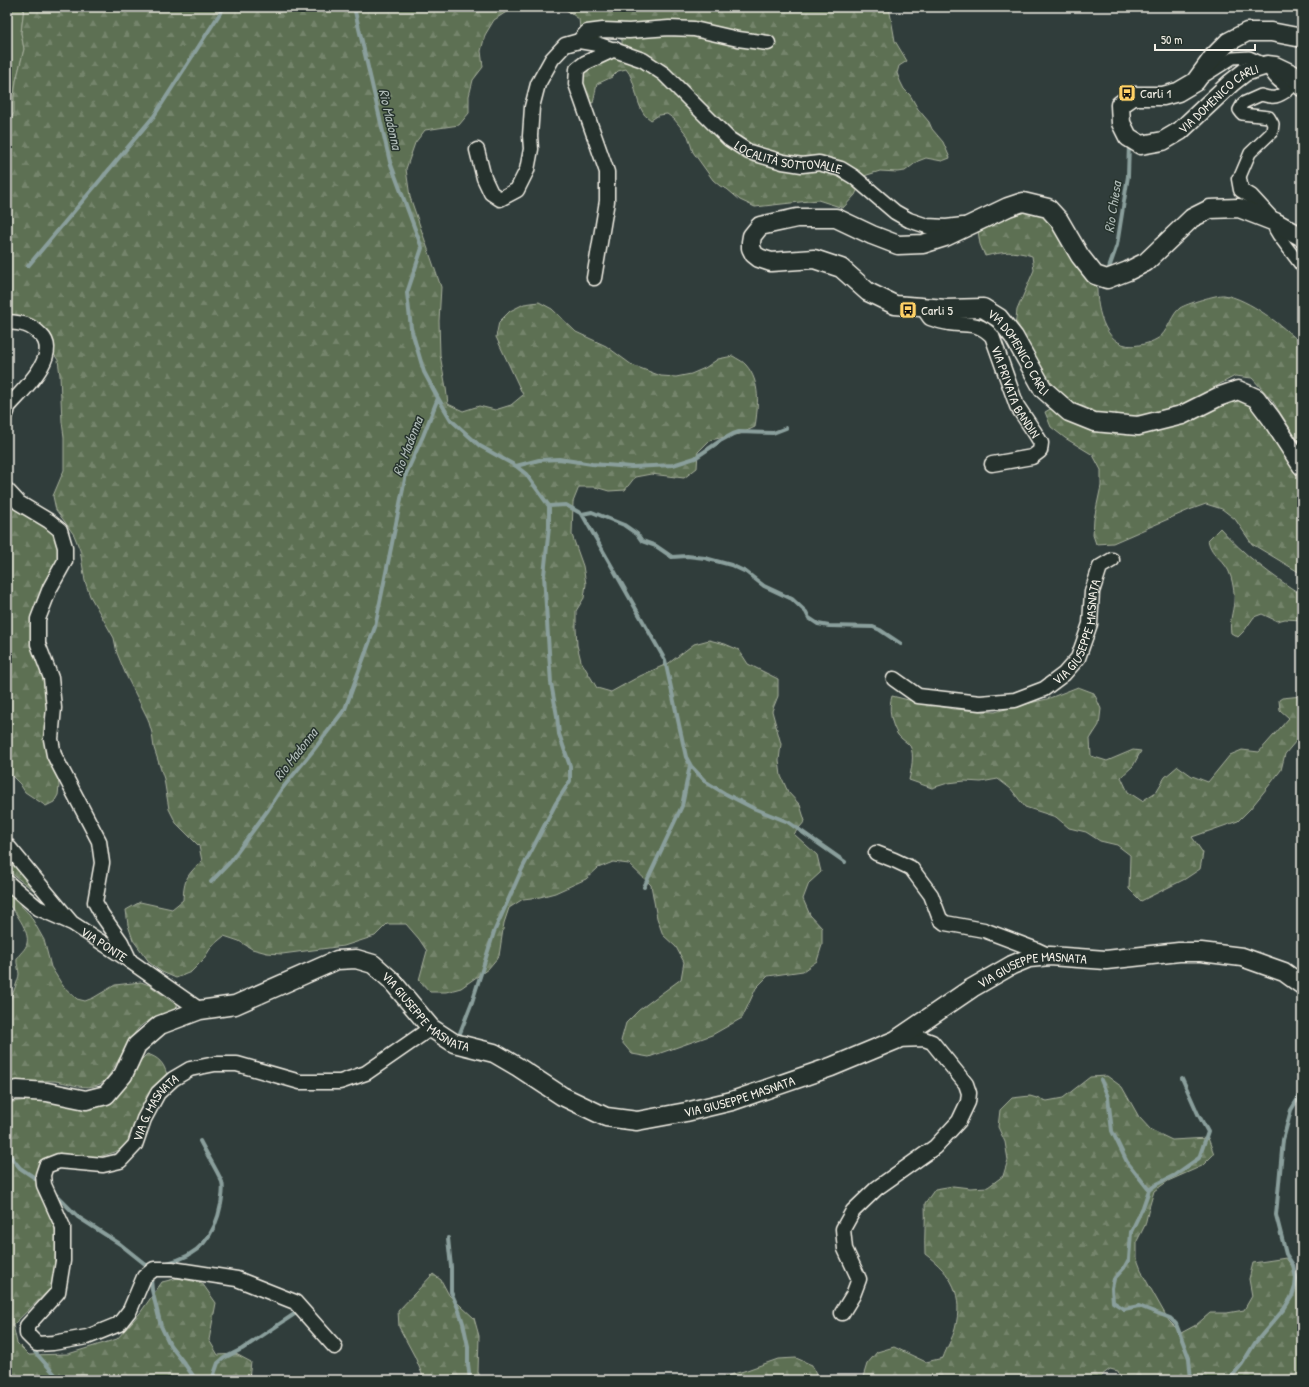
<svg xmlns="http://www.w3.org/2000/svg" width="1309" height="1387" viewBox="0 0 1309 1387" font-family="'Patrick Hand',sans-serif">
	<defs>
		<pattern id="forest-firs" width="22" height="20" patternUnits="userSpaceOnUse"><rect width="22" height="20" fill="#5d7053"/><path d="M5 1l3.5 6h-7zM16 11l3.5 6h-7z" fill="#75856c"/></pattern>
	</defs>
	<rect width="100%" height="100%" fill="#303d3b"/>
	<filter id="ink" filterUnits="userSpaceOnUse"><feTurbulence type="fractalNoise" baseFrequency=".025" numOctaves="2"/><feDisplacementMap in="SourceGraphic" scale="8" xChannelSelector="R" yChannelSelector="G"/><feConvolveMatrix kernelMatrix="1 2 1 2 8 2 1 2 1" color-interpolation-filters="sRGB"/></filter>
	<g filter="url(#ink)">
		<path fill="#5d7053" stroke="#a8b09e" d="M7,7H24L21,33L24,49L16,81L14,97L15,113L7,125Z"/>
		<path fill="url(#forest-firs)" stroke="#a8b09e" d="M24,7H514L494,20L485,35L481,51L483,67L473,80L469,96V113L459,125L425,130L415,143L406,169L410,197L441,287L439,321L440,355L446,388L448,404L463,411L479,406L495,410L511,405L523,395L496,337L499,322L510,311L524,304L539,302L552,309L576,332L606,346L632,365L661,376L676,377L691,374L705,368L718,359L733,356C737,359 743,361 746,365C761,382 758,406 755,427L740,434L710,440L698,452L697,468L684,478L651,474L635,477L625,490L609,491L595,487H579L573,502L572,535L583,566L586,584L584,598L576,611V628L577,645L581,661L597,688L611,692L640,676L669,663L694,644L709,640L725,644L739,650L748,664L778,679V696L772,711L781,744L779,760L781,776L788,792L800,805L805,821L794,834L817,855L821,872L809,883L803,899L810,915L822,928V945L817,961L803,971L768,976L756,988L742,1018L712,1035L649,1057L632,1054L621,1041L626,1023L639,1010L681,979L684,962L676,947L663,935L657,918L651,885L629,864L613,862L598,868L586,879L555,893L540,897L523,899L509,908L504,923L499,956L488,969L461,988L446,992H430L419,980L427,951L419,939L406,924H387L375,936L344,946L282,954L267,953L252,949L239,941L224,936L212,946L203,960L191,972L176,978L162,972L150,963L133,940L128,925L126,910L140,902L172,909L183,900C184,879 187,875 202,861L199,846L176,823L169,809L164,779L154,748L152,733L148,719L126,675L117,653L114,638L90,596L85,581L80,550L74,535L65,522L56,510L53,496L64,470V437L62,422L60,375L58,360L49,347L24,329L7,331V125L14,113V97L16,81L24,49L21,33Z
			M562,7H889L895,41L907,61L899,66L897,73L900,81L904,89L910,95L918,109L929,122L932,129L943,142L950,158L942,161L926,158L918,161L905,171L897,172L880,171L864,176L855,195L843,208L818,200L755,207L740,200L727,189L720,186L713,180L693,152L688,136L674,119L667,114L659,115L651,120C649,118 645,116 644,114C635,101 636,80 626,69L618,71L612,77L597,84L593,103L585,100L581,75L586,69L622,49V40L615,36L580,28L579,19Z
			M1034,210L1049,218L1097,285C1096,310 1106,352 1139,345C1146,344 1155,341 1161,336C1169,328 1172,314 1180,308C1186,304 1217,294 1224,295C1250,299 1282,326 1301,343L1302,447L1272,400L1252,378L1235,376L1220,384L1198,399L1179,408L1151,417L1125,418L1088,412L1071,403L1056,389L1039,367L1015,327L1017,310L1034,270L1032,256C1013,250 1003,252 985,256L980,244L978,231L1018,212Z
			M1241,400L1252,405L1302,481V574L1252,544L1235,519L1222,509L1206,504L1189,510L1113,543L1096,544L1093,535L1094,519L1101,486V470L1093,455L1065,438L1051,427L1045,412L1052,408C1062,414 1073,423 1084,427C1141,450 1186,408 1241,400Z
			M7,500L55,532L60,554L53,571L39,601L47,707L44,740L58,777L59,786L58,795L54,802L46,806L25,792L20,784L7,771Z
			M1220,528C1244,555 1272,576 1302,595V620L1285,619L1277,621L1262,614L1254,617L1244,631L1238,637L1231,633C1229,622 1233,612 1234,602C1235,595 1233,584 1231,577C1226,559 1211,557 1208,540Z
			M1078,687L1094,693L1101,709L1099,725L1090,739L1091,756L1107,761L1133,750L1141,751L1133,766L1121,777L1128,792L1142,801L1156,792L1165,777L1178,766L1192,776L1208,782L1230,755L1242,750L1259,752L1289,718L1280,710L1279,700L1282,698L1302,696V741H1296L1285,754L1281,770L1271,783L1250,809L1238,821L1192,837L1203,853L1200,869L1185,879L1141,901L1129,889L1130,855L1117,845L1100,841L1086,832L1069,828L1056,817L1025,807L1011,789L998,779L981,782L965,781L948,783L932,788L909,780C911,771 915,754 910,746C907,742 901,739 898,735C891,724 888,708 892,696L917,702L953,709L995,712L1013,707L1047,699Z
			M7,857L41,896L7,870Z
			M7,891L30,915L44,940L51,967L63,986L77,999L85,1001L93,998L115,985L141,982L149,985L178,1006L175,1009C165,1014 151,1018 142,1025C128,1036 112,1079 100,1084C85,1091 70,1083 55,1081C39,1080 23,1083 7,1086V1006C10,1001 19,979 19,974C19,969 16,964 17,959C19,953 26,950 27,943C30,932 15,911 7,903Z
			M147,1054C158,1057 164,1063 167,1075L129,1144L115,1152L99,1157L56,1156L39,1185L57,1235L53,1286L13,1325L17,1343L29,1355L68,1354L117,1339L140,1313L162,1282L178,1278L202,1283L216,1303L209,1340L218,1355L236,1354L251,1362L249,1379V1380H7V1105L13,1102L34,1099L102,1105L118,1095L136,1065Z
			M1107,1076L1122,1087L1139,1117L1151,1130L1172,1140L1208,1138L1214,1154L1202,1166L1168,1181L1154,1191L1149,1208L1145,1225L1137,1241V1259L1143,1275L1169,1321L1181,1333L1196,1325L1210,1313H1227L1244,1310L1252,1296L1249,1279L1253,1263L1286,1258L1296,1272L1302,1288V1380H1121L1118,1371L1110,1369L1102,1375L1100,1380H862L867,1364L877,1352L894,1347L926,1362L943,1358C946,1349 953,1337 955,1329C964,1295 952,1274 925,1254C924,1237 926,1220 925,1203L935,1189L953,1186L970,1188L988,1187L1003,1176L1008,1160L1005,1142L998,1127L1000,1110L1012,1098L1030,1096L1047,1101L1063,1098L1090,1077Z
			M433,1274L441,1280L449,1295L474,1318L479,1336L478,1372L482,1380H422V1374L415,1357L399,1327L398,1311Z
			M796,1358L812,1365L818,1380H714L747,1370L778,1359Z"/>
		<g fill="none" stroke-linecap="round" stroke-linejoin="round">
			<path stroke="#8a9f9c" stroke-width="4" d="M28,266L154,116L224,7
				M1108,271L1117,245L1128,176L1129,144
				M438,398L451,420L480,446L516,466L526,474L549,506V527L544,575L551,683L557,716L559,734L570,766V781L556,803L522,869L494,932L472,1002L460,1033
				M516,466L539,460L559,459L592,464L632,467L673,465L695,458L720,441L733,434L739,432L773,433L786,428
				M549,506L566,505L582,514L665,660L686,757L691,766L706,782L724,793L753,808L788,822L845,862
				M582,514L592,512L624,525L637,534L642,541L656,546L672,557L687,556L705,558L731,565L746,572L764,586L792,599L806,612L809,618L818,624L829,626L873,627L880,630L901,644
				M211,882L230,862L268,810L281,790L312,752L345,709L375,627L406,474L423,436L438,398L424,372L411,328L407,293L422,248L390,162L354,7
				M644,887L682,806L690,765
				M1182,1078L1198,1114L1208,1132L1199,1158L1175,1175L1157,1184L1149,1190L1143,1207L1131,1232L1129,1259L1124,1268L1114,1279L1112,1288L1113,1302L1124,1309L1139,1306L1170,1318L1176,1324L1189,1358L1191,1380
				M1101,1080L1108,1097L1112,1131L1127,1162L1149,1190
				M7,1152L20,1168L41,1182
				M52,1191L78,1217L120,1244L150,1268L152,1290L161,1326L170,1345L184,1363L196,1380
				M448,1238L451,1267V1292L458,1308L463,1323L468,1346V1364L470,1380
				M167,1263C199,1256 215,1236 221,1204C222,1197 224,1189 222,1182C217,1170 206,1153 200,1141
				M35,1352L60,1380
				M212,1380L218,1363L224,1358L242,1349L296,1313V1308
				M1229,1380L1242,1364L1255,1343L1284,1309L1292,1296L1295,1287L1296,1278L1293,1265L1286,1254L1276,1215L1283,1140L1291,1110L1302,1092"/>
			<defs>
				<path id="pedestrian" d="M1203,77L1233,58L1249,57L1267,65C1273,77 1277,82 1290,89C1278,98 1274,99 1261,95L1243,103L1239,110L1242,114L1269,117L1273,124L1272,132L1250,153L1239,179
					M1275,222V230L1278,235L1302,267"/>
				<g id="minor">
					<path id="s1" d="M579,41L597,44L643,60L664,74L729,139L749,152L783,162L802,165L819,163L841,169L854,177L895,212L909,220L927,226L946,227L963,225"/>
					<path d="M477,150L484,178L491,193L500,199L517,190L527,170L531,149L530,136L532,107L538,84L552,59L565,45L579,41L587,32L603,30L629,31L669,28L694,29L738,39L768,43"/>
					<path d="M1239,179L1241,190L1251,196L1273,220"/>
					<path d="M594,278L607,201V172L576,84L577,69L585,63L615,49"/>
					<path id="s2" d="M923,308L930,318C936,320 942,322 949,323C968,326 977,321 992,336L1017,406L1035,433L1041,443L1040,451L1032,457L992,464"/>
					<path d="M7,322C22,323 30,324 41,335C62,355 21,392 8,407L7,412"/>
					<path d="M7,490L19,503L49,521L60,530L65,547V561L50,588L38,619V644L51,678L54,708L51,739L54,755L99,841L102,863L95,902L102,915L121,942L130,961"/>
					<path id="s3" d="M894,679L918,696L980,703L1015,700L1044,689L1064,674L1078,658L1090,624L1092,592L1100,567L1112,560"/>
					<path d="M7,845L70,921"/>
					<path d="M876,853L894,860L911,868L931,895L940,919L945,923L984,930L1037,950L1050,956"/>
					<path id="s4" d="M7,882L38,908L72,923L130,961L200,1010"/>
					<path d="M842,1313L853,1295L859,1279L845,1249L843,1229L853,1211L877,1188L935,1147L959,1121L968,1102L969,1093L966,1084L932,1042L924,1039L896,1040"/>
					<path id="s5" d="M335,1347L295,1302L237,1279L172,1269H154L144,1277L130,1310L119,1324L87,1337L53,1343L37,1344L27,1334V1326L58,1292L63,1261V1227L44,1185L43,1175L46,1166L59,1161L103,1165L120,1161L135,1145L144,1119L158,1093L173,1079L190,1069L215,1064H237L300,1082H340L366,1073L431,1028"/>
				</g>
				<g id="tertiary">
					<path id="s6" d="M1302,38L1271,32H1247L1228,42L1214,56L1195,82L1178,92L1163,96H1133L1120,105L1121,123L1128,137L1141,145L1163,141L1180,131L1231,83L1245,72L1267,65L1275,66L1294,75L1302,87"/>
					<path id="s7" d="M1302,237L1275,222L1239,208L1210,209L1192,218L1146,262L1128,271L1107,279L1095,275L1080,256L1059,220L1048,208L1023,202L1008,207L945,237L923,244L898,245L872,235L836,218H797L760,226L752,236L751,242V248L754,254L759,258L771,262L814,259L841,268L868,292L895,305L946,309L983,308L999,318L1014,337L1043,389L1069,412L1094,422L1138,426L1182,415L1218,397L1238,390L1256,398L1271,418L1302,466"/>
					<path id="s8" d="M7,1092L17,1090L47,1092L86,1100L106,1095L123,1075L137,1045L160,1025L200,1010L235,1005L337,960L356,959L373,964L391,980L431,1028L454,1043L494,1053L518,1067L562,1096L606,1117L637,1121L686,1112L732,1101L831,1067L896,1040L972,988L1012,965L1029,958L1050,956L1106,960L1179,952H1201L1242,957L1284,972L1302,985"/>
				</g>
			</defs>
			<use href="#pedestrian" stroke="#f4f1e8" stroke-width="14"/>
			<use href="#minor" stroke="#f4f1e8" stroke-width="17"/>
			<use href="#tertiary" stroke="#f4f1e8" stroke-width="21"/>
			<use href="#pedestrian" stroke="#26332d" stroke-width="11"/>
			<use href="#minor" stroke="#26332d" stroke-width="14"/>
			<use href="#tertiary" stroke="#26332d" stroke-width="18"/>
		</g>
	</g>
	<defs>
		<symbol id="bus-square" viewBox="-11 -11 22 22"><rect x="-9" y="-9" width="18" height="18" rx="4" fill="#ffd166" stroke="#26332d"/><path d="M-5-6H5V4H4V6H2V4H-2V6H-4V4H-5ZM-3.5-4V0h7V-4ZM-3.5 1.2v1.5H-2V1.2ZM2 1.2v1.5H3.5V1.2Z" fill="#111"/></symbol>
	</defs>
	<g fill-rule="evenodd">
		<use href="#bus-square" x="1117" y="83" width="20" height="20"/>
		<use href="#bus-square" x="898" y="300" width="20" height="20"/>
	</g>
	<g text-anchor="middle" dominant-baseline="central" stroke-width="3" stroke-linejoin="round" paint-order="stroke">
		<g font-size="13" fill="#f4f1e8" stroke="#26332d" text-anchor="start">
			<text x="1140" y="93">Carli 1</text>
			<text x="921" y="310">Carli 5</text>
		</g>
		<g font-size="13" fill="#f4f1e8" stroke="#26332d">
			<text stroke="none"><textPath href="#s6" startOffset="352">VIA DOMENICO CARLI</textPath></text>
			<text stroke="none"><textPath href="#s1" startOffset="248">LOCALITÀ SOTTOVALLE</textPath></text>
			<text stroke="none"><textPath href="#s7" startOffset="958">VIA DOMENICO CARLI</textPath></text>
			<text stroke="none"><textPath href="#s2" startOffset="139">VIA PRIVATA BANDIN</textPath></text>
			<text stroke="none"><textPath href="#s3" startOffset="228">VIA GIUSEPPE MASNATA</textPath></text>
			<text stroke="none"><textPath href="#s4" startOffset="116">VIA PONTE</textPath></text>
			<text stroke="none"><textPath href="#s8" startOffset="1162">VIA GIUSEPPE MASNATA</textPath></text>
			<text stroke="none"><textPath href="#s8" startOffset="489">VIA GIUSEPPE MASNATA</textPath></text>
			<text stroke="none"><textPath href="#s8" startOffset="838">VIA GIUSEPPE MASNATA</textPath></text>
			<text stroke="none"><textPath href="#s5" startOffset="698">VIA G. MASNATA</textPath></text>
		</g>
		<g font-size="14" font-style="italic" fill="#aebab6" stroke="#26332d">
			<text transform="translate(391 119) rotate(77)">Rio Madonna</text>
			<text transform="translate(1112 207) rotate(-81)">Rio Chiesa</text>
			<text transform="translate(407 446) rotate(-69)">Rio Madonna</text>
			<text transform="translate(295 754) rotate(-52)">Rio Madonna</text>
		</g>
	</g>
	<rect width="1309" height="1387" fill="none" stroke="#26332d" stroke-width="24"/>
	<rect x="12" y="12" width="1285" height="1363" fill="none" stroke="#f4f1e8" stroke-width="1.5" filter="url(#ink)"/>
	<path d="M1155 44v6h100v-6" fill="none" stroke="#f4f1e8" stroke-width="2"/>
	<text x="1161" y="44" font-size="12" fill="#f4f1e8" stroke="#26332d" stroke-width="3" paint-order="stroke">50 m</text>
</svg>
